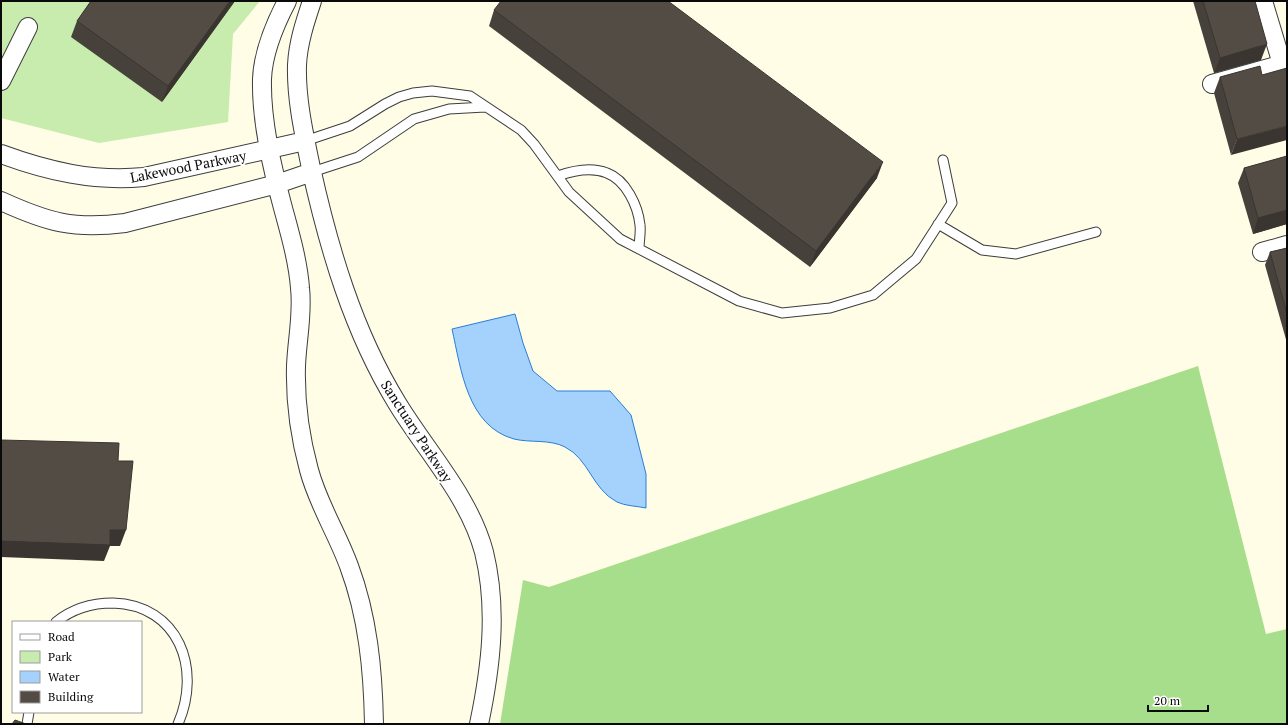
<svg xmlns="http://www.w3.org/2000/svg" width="1288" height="725" viewBox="0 0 1288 725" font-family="'PT Serif',serif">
	<rect width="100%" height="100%" fill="#fffde6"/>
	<path fill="#c7ecad" d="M1,1H260L233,34L228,122L99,143L1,118Z"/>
	<path fill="#a7de8b" d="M1198,366L1266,634L1287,629V724H500L523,580L549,587Z"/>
	<path fill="#a5d2fc" stroke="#267ed9" d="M515,314L523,343L533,371L557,391H610L631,415L646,474V508C637,506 625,506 617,502C592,489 589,459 565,447C550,439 530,443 514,439C467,426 461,369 452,329Z"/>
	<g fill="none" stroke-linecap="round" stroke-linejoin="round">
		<defs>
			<path id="lane" d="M305,141L350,126L385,104L399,97L413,93L432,91L470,96L521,130L534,144L569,192L620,239L739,301L782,313L830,308L873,295L916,259L952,203L943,160
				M312,172L358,157L414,119L449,109L485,107
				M558,176C572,171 592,167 607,173C626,180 638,206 640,225C641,232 639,241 639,249
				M938,224L982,250L1016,254L1096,232
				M56,622C72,609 92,603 113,603C179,605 202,669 178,724
				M27,724L29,712"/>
			<path id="street" d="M287,1C275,24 263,52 262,79C261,121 272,167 283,208C290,234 298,261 300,288C303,314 297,340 296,366C295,401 300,437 309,470C318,504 337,533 349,566C368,617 373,670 374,724
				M312,1C305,22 298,43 297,65C296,99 304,134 311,168C329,249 353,331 397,403C426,451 469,496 484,552C498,609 491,667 479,724
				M1263,1L1282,64
				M1,81L28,27
				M1212,84L1287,63
				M1,154C47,171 94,182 144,177L305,141
				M1,201C47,222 74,230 125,223L277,184L312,172
				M1262,252L1287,245"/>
		</defs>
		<use href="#lane" stroke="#3d3d3d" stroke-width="11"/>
		<use href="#street" stroke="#3d3d3d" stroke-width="20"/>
		<use href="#lane" stroke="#fff" stroke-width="9"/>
		<use href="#street" stroke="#fff" stroke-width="18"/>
	</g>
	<path fill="#47413b" d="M91,1H235L162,102L71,37L77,21Z
		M1193,1H1255L1261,60L1214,73Z
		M494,10L877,178L810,267L489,26Z
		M1262,75L1231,155L1214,93L1220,77Z
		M1287,156V224L1253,234L1238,183L1244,168Z
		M1287,248V343L1265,265L1270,252Z"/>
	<path fill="#3a3530" d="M230,1H235L162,102L168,86Z
		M1267,44L1261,60L1214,73L1220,58Z
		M1287,126V140L1231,155L1237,139Z
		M883,162L877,178L810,267L816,251Z
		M1287,210V224L1253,234L1258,218Z
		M110,530H126L120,546H110L104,561L1,557V541Z"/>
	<path fill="#534c45" stroke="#3a3530" d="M91,1H230L168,86L77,21Z
		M501,1H668L883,162L816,251L494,10Z
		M1203,1H1255L1267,44L1220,58Z
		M1260,66L1262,75L1287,68V126L1237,139L1220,77Z
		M1287,156V210L1258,218L1244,168Z
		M1287,248V314L1270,252Z
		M1,440L119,443L118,461H133L126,530H110V545L1,541Z
		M15,720L26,724H12Z"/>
	<g text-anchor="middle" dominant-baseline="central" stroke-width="4" stroke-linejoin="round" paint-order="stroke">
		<g font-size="14" fill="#0a0a0a" stroke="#fff">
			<text transform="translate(188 166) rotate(-11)">Lakewood Parkway</text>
			<text transform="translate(417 431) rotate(57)">Sanctuary Parkway</text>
		</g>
	</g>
	<rect width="1288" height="725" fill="none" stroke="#0a0a0a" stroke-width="4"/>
	<rect x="12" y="621" width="130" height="92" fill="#ffffff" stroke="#9d9d9d"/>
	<rect x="20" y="634" width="20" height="6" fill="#ffffff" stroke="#9d9d9d"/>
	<text x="48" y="641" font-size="12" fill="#0a0a0a">Road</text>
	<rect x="20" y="651" width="20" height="12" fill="#c7ecad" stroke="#9d9d9d"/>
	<text x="48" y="661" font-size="12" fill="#0a0a0a">Park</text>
	<rect x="20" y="671" width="20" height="12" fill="#a5d2fc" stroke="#9d9d9d"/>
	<text x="48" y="681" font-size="12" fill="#0a0a0a">Water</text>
	<rect x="20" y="691" width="20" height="12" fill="#534c45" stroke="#9d9d9d"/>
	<text x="48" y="701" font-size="12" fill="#0a0a0a">Building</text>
	<path d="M1148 705v6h60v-6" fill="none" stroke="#0a0a0a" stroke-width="2"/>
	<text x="1154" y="705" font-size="12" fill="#0a0a0a" stroke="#ffffff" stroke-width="3" paint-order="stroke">20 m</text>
</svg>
